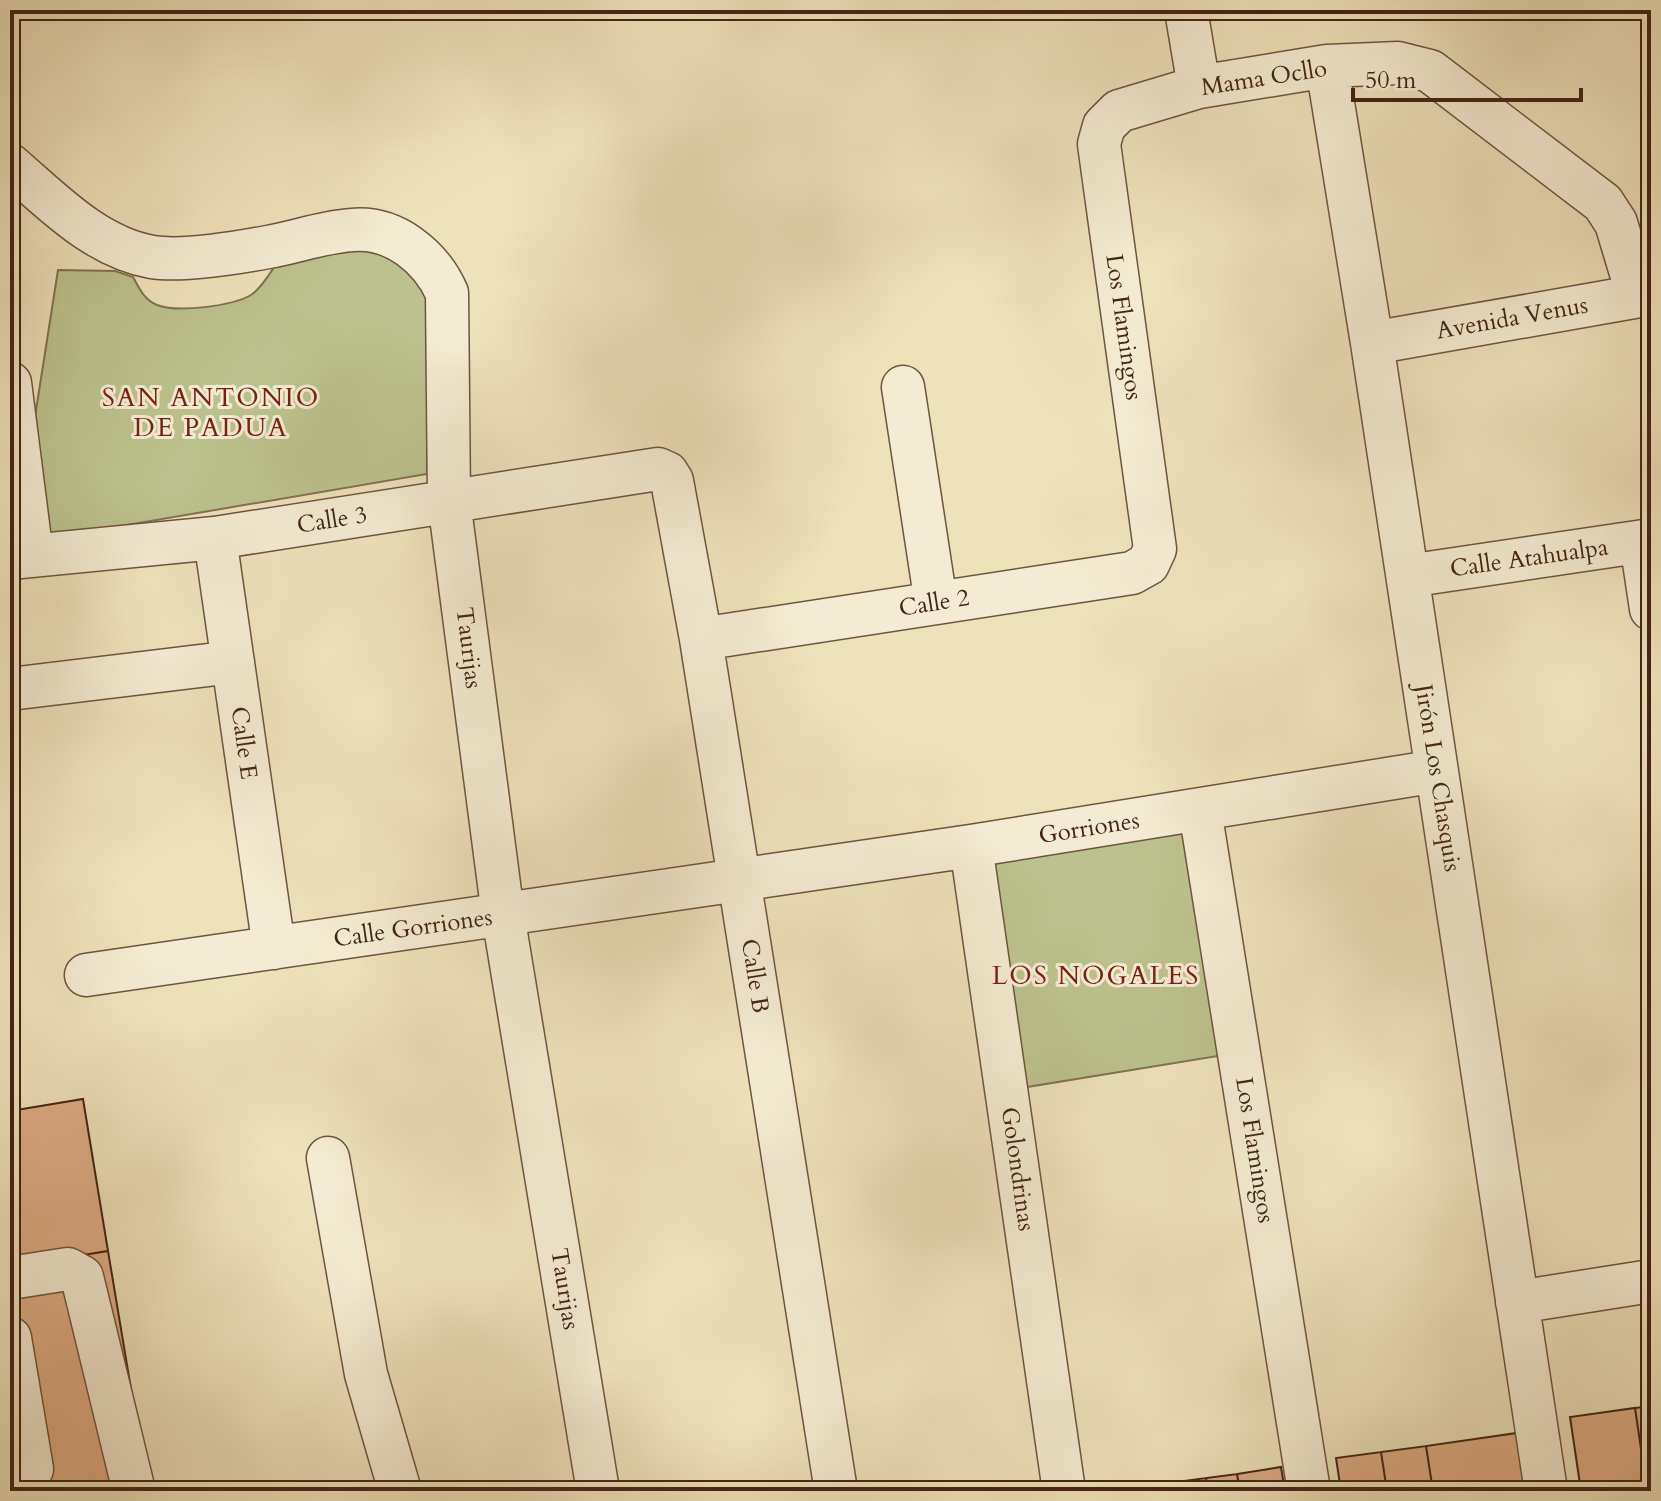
<svg xmlns="http://www.w3.org/2000/svg" width="1661" height="1501" viewBox="0 0 1661 1501" font-family="Cardo,serif">
	<rect width="100%" height="100%" fill="#eee2ba"/>
	<filter id="stains"><feTurbulence type="fractalNoise" baseFrequency=".0025" numOctaves="4"/><feColorMatrix values="0 0 0 0 .2 0 0 0 0 .09 0 0 0 0 .02 0 0 0 .5 -.17"/></filter>
	<radialGradient id="worn" r=".72"><stop offset=".6" stop-color="#630" stop-opacity="0"/><stop offset="1" stop-color="#630" stop-opacity=".3"/></radialGradient>
	<path fill="#bcc28d" stroke="#807351" stroke-width="2" d="M350,247C373,250 413,263 425,285C428,290 428,299 429,305L427,474L15,544L58,270L115,271L133,277C139,288 144,300 157,305C178,313 232,306 251,295C263,287 271,271 279,260Z
		M1187,830L1224,1055L1027,1087L991,861Z"/>
	<path fill="#deac84" stroke="#432415" stroke-width="2" d="M83,1099L108,1251L10,1267V1111Z
		M108,1251L148,1491H10V1267Z
		M1651,1406V1490H1647L1635,1408Z
		M1635,1408L1647,1490L1581,1491L1570,1417Z
		M1517,1433L1527,1491H1433L1426,1446Z
		M1426,1446L1433,1491H1387L1381,1452Z
		M1381,1452L1387,1491H1341L1336,1458Z
		M1281,1467L1285,1491H1240L1237,1474Z
		M1237,1474L1240,1491H1208L1206,1478Z
		M1206,1478L1208,1491H1177L1176,1482Z
		M1176,1482L1177,1491H1144V1486Z"/>
	<g fill="none" stroke-linecap="round" stroke-linejoin="round">
		<defs>
			<path id="minor" d="M1186,10L1199,87
				M1327,66L1372,343L1546,1491
				M10,165C52,201 95,247 152,257C184,262 236,253 268,247C296,242 323,232 352,230C394,226 431,257 447,293L449,501L503,915L598,1491
				M1372,343L1651,294
				M10,383L32,556
				M903,387L936,603
				M215,538L274,948
				M1641,542L1651,609
				M10,558L215,538L658,469L667,473L672,481L701,639L836,1491
				M1408,576L1651,540
				M701,639L1132,573L1148,564L1155,549L1099,144L1104,126L1119,111L1199,87L1327,66L1398,63L1430,71L1603,203L1616,223L1638,296
				M10,689L233,662
				M1200,810L1309,1491
				M971,846L1064,1491
				M86,975L971,846L1437,771
				M328,1158L366,1374L400,1491
				M10,1278L68,1269L82,1277L134,1491
				M1517,1302L1651,1281
				M10,1338L32,1469"/>
		</defs>
		<use href="#minor" stroke="#6e543e" stroke-width="45"/>
		<use href="#minor" stroke="#f4ecd2" stroke-width="42"/>
	</g>
	<g text-anchor="middle" dominant-baseline="central" stroke-width="6" stroke-linejoin="round" paint-order="stroke">
		<g font-size="24" fill="#432415" stroke="#f4ecd2">
			<text transform="translate(1264 78) rotate(-9)">Mama Ocllo</text>
			<text transform="translate(1512 318) rotate(-10)">Avenida Venus</text>
			<text transform="translate(1124 327) rotate(82)">Los Flamingos</text>
			<text transform="translate(332 520) rotate(-9)">Calle 3</text>
			<text transform="translate(1529 558) rotate(-8)">Calle Atahualpa</text>
			<text transform="translate(934 603) rotate(-9)">Calle 2</text>
			<text transform="translate(469 648) rotate(83)">Taurijas</text>
			<text transform="translate(244 743) rotate(82)">Calle E</text>
			<text transform="translate(1438 778) rotate(81)">Jirón Los Chasquis</text>
			<text transform="translate(1089 828) rotate(-9)">Gorriones</text>
			<text transform="translate(413 928) rotate(-8)">Calle Gorriones</text>
			<text transform="translate(755 976) rotate(81)">Calle B</text>
			<text transform="translate(1255 1150) rotate(81)">Los Flamingos</text>
			<text transform="translate(1018 1169) rotate(82)">Golondrinas</text>
			<text transform="translate(565 1289) rotate(81)">Taurijas</text>
		</g>
		<g font-size="26" letter-spacing="2" fill="#7a1f14" stroke="#f4ecd2">
			<text x="211" y="397">SAN ANTONIO<tspan x="211" dy="30">DE PADUA</tspan></text>
			<text x="1096" y="975">LOS NOGALES</text>
		</g>
	</g>
	<rect width="1661" height="1501" fill="none" stroke="#eee2ba" stroke-width="40"/>
	<rect x="12" y="12" width="1637" height="1477" fill="none" stroke="#432415" stroke-width="4"/>
	<rect x="20" y="20" width="1621" height="1461" fill="none" stroke="#432415" stroke-width="2"/>
	<path d="M1353 88v12h228v-12" fill="none" stroke="#432415" stroke-width="4"/>
	<text x="1365" y="88" font-size="24" fill="#432415" stroke="#f4ecd2" stroke-width="6" paint-order="stroke">50 m</text>
	<rect width="100%" height="100%" filter="url(#stains)"/>
	<rect width="100%" height="100%" fill="url(#worn)"/>
</svg>
